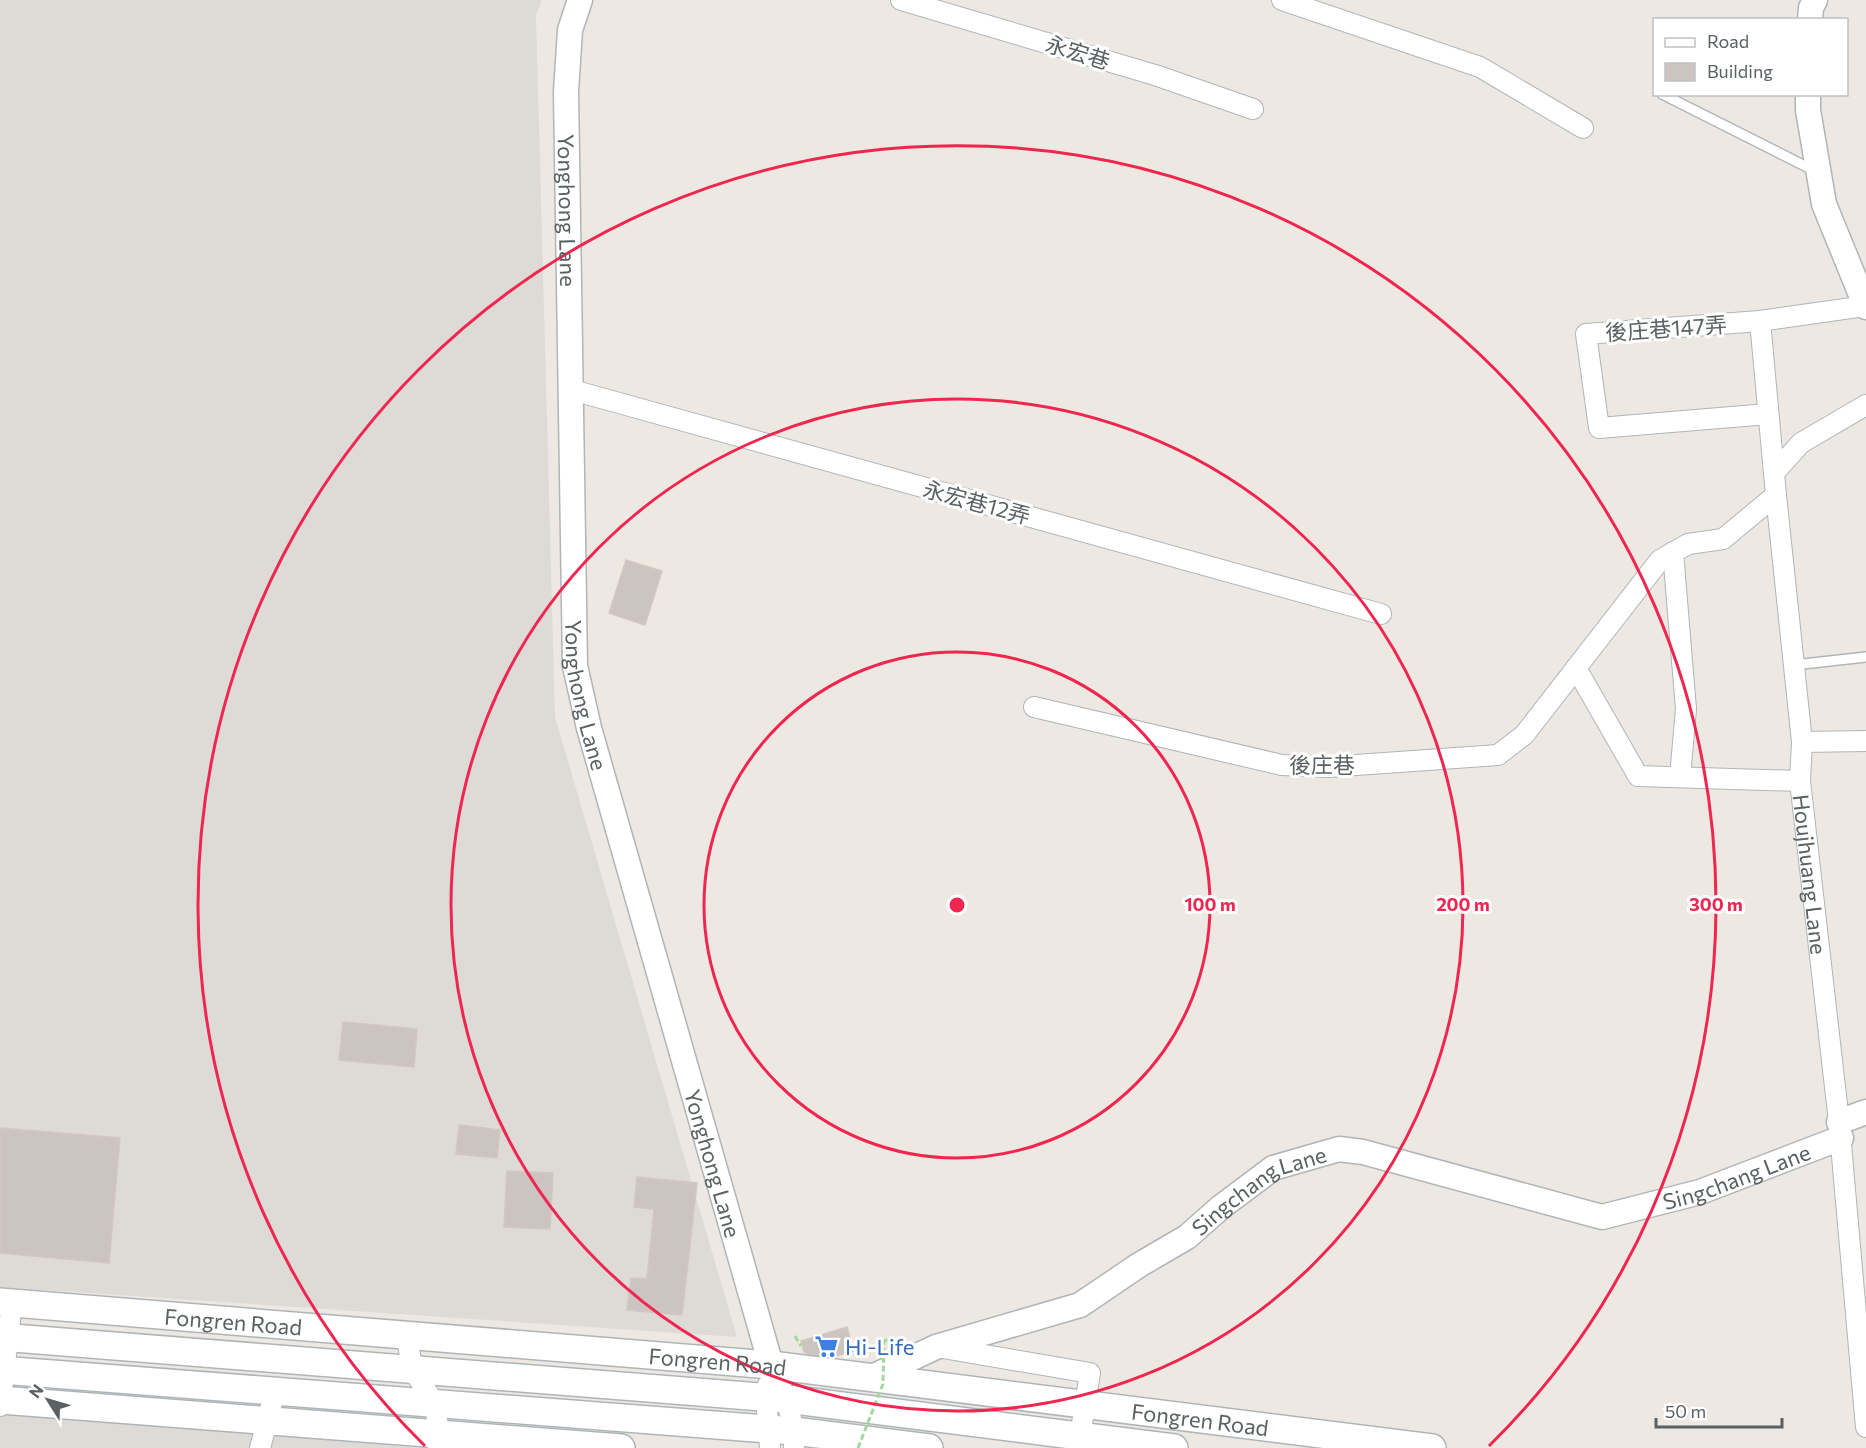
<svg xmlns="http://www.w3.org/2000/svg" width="1866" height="1448" viewBox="0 0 1866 1448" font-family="Commissioner,'Noto Sans TC',sans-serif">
	<rect width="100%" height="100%" fill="#eee8e2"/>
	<path fill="#dedad6" d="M0,0H542L536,15L555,717L737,1337L0,1287Z
		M0,1409L21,1410L417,1448H0Z"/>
	<path fill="#cbc4c1" stroke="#d3c7c0" stroke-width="1.5" d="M626,560L662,571L645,625L609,613Z
		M343,1022L417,1029L414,1067L339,1060Z
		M459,1125L500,1130L497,1158L456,1154Z
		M0,1128L120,1138L109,1263L0,1253Z
		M507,1171L553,1173L550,1229L504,1227Z
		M637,1177L697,1183L682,1315L627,1310L631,1278L647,1279L654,1209L634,1207Z
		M847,1327L854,1351L821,1360L804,1352L801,1341Z"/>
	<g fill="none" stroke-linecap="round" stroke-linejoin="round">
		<defs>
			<path id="service" d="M1662,94L1817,172
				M1794,665L1866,657"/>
			<g id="minor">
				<path d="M901,0L1155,75L1253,109"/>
				<path d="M1282,0L1480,67L1583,128"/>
				<path id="s1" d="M1760,321L1776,495L1802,742L1800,781L1839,1122L1866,1427"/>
				<path d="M572,390L1381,614"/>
				<path d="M1768,414L1599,428L1586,334L1760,321L1866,306"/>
				<path d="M1774,473L1801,443L1866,405"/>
				<path d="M1673,552L1686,709L1680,777"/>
				<path d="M1576,668L1638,776L1800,781"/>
				<path d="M1034,707L1282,765L1328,767L1498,755L1524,735L1660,560L1688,544L1723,539L1776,495"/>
				<path d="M1802,742L1866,741"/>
				<path d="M406,1335L413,1370L435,1404L439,1435L438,1448"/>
				<path d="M937,1347L1090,1373L1080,1436"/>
				<path d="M771,1365C785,1394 794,1416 794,1448"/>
				<path d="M768,1385L766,1397L770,1448"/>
				<path d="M0,1406L12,1303"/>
				<path d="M260,1448L275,1391"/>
			</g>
			<g id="tertiary">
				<path id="s2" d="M580,0L570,30L566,92L575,666L589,728L771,1365"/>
				<path d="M1810,20L1811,8L1815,0"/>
				<path d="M1808,94V110L1824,204L1866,307"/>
				<path d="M1839,1122L1866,1112"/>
				<path id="s3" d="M872,1377L936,1347L1080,1305L1139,1265L1187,1237L1221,1207L1273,1168L1339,1149L1363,1152L1602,1217L1700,1192L1841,1138"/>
			</g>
			<g id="secondary">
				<path id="s4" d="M0,1302L771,1365L1432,1448"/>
				<path d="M0,1337L787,1399L1174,1448"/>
				<path d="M0,1370L794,1431L929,1448"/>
				<path d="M0,1400L621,1448"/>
			</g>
		</defs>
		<use href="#service" stroke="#b0b5b8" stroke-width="12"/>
		<use href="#minor" stroke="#b0b5b8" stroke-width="22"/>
		<use href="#tertiary" stroke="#b0b5b8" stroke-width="27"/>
		<use href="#secondary" stroke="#aeb5b8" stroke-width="30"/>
		<path stroke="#a1d99f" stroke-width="3" stroke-dasharray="6 3" stroke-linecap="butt" d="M795,1336L801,1346
			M884,1340L900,1341"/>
		<use href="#service" stroke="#fff" stroke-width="9"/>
		<use href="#minor" stroke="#fff" stroke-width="20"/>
		<use href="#tertiary" stroke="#fff" stroke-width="24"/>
		<use href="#secondary" stroke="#fff" stroke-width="27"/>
		<path stroke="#a1d99f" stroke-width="3" stroke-dasharray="6 3" stroke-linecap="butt" d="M858,1448L883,1384L884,1340"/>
	</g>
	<g fill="none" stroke="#ef2650" stroke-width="3">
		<circle cx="957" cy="905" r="253"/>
		<circle cx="957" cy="905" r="506"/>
		<path d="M425 1446A759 759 0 1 1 1489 1446"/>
	</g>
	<defs>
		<symbol id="supermarket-bare" viewBox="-9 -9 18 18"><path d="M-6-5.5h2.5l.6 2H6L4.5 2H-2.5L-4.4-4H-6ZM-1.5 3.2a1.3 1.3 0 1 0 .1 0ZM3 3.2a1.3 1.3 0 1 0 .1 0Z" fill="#3f7fe0" stroke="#fff" stroke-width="2.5" paint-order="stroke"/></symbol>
	</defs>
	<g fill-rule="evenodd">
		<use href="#supermarket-bare" x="810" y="1330" width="33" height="33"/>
	</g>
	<g text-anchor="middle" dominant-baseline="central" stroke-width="6" stroke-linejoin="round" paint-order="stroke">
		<g font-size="22" fill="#5a6163" stroke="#fff">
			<text transform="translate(1078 52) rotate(17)">永宏巷</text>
			<text stroke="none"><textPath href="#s2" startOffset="212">Yonghong Lane</textPath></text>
			<text transform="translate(1666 328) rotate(-4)">後庄巷147弄</text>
			<text transform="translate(977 502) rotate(15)">永宏巷12弄</text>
			<text stroke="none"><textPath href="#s2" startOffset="698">Yonghong Lane</textPath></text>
			<text x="1322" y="764">後庄巷</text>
			<text stroke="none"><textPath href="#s1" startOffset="556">Houjhuang Lane</textPath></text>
			<text stroke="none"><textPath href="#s2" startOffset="1184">Yonghong Lane</textPath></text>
			<text stroke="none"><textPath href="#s3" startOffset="939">Singchang Lane</textPath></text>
			<text stroke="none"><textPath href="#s3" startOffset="435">Singchang Lane</textPath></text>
			<text stroke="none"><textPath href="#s4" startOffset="234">Fongren Road</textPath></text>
			<text stroke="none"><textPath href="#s4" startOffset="720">Fongren Road</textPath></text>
			<text stroke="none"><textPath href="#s4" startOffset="1206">Fongren Road</textPath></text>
		</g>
		<g font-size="22" fill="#366cbe" stroke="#fff" text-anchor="start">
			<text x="845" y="1346">Hi-Life</text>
		</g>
	</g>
	<circle cx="957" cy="905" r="9" fill="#ef2650" stroke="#fff" stroke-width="3"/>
	<g font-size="18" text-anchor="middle" font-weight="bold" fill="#ef2650" stroke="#fff" stroke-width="6" stroke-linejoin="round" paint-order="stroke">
		<text x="1210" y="911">100 m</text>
		<text x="1463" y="911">200 m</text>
		<text x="1716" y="911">300 m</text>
	</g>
	<rect x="1653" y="18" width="195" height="78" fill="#ffffff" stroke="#bdc0c1" stroke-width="1.5"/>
	<rect x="1665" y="38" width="30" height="9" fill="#ffffff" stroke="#bdc0c1" stroke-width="1.5"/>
	<text x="1707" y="48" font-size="18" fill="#5a6163">Road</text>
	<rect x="1665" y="63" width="30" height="18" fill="#cbc4c1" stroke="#bdc0c1" stroke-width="1.5"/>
	<text x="1707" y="78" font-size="18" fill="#5a6163">Building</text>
	<g transform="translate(48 1400) rotate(307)" stroke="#ffffff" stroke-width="4.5" paint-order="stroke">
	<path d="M0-4.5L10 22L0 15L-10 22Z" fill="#5a6163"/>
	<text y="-9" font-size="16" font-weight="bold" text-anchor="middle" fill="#5a6163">N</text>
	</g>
	<path d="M1656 1418v9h126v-9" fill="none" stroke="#5a6163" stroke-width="3"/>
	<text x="1665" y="1418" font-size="18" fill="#5a6163" stroke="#ffffff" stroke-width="4.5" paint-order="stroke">50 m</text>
</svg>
